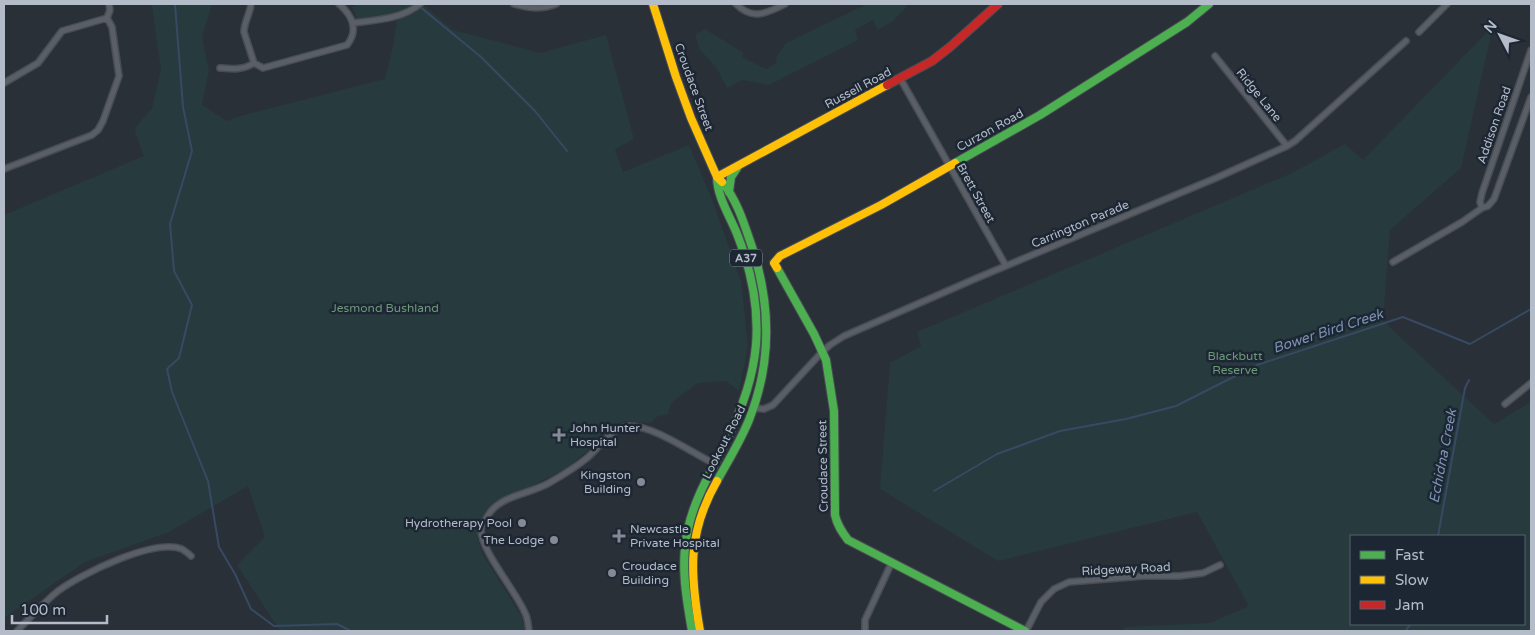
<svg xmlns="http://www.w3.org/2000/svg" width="1535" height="635" viewBox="0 0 1535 635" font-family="'Varela Round',sans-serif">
	<rect width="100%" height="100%" fill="#2a3038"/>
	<path fill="#273a3e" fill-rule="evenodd" d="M152,4H212L202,37L209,70L202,105L227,121L240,116L385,79L392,51L397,20L415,12L423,5L453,30L540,53L606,35L634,139L615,149L623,172L689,145L712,199L741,281L748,346L739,391L726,381L698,383L671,403L668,415L658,416L650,423L626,421L609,429L593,446L568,467L532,486L495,501L484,513L477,536L482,553L522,617L525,631H280L237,565L265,537L248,486L169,532L85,562L4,618V215L144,156L135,132L136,127L152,108L161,70Z
		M359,4H415C399,17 378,17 358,20L352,7Z
		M867,4H909L893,21L878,30L873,20L855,30L858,40L769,85L742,80L727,88L716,67L700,50L695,35L705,29L742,52L743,58L767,69L776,63L777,56L786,43Z
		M1493,26L1461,168L1390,230L1383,321L1494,424L1531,402V631H1123L1125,627L1210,623L1249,606L1197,512L998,561L880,489L890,363L921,346L917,332L1292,173L1345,144L1363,160ZM1524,536V624H1351V536Z"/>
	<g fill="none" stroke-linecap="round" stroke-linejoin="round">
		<path stroke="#384963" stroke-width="2" d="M175,4L183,107L192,151L170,224L174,271L192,305L179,358L167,369L172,392L208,481L219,547L235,574L251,609L274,626L337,624L351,631
			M419,6L481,57L535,111L567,151
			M934,491L997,454L1060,431L1126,419L1176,406L1257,365L1403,317L1470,344L1531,309
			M1438,536L1465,388L1469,380
			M1406,631L1410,624"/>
		<defs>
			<path id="street" d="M251,4C250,14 244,22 244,32L254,63L263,68L347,45C359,30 352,15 339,4
				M514,4C528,8 541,10 556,4
				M736,4C753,21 767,13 785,4
				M353,23C377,20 402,19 420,4
				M1419,32L1447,4
				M1215,56L1287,146
				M220,68C233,69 243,70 254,63
				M900,78L1006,266
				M4,83L38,63L62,31L107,18
				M4,169L92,135L98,130L103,121L119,76L112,27L107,18L110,10L109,4
				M1482,208L1480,202L1482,193L1531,50
				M1393,262L1462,222L1482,208L1488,206L1494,199L1531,97
				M1505,404L1531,383
				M754,408L764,409L773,405L822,352L830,345L844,336L977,278L1216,178L1287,146L1295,141L1406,41
				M17,631C30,618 43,603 58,591C81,574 154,538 182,549C185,551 189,554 191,556
				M529,631C528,625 528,618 525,613C516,591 481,551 481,530C481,526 484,522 486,519C497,495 528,495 549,483C563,475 576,467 587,458C600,447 611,428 629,426C651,424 694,454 715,464
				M865,631V620L892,562
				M1026,631L1041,602L1054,589L1069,582L1144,576H1179L1203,573L1220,565"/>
			<path id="fast" d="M955,163L1040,115L1187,22L1209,4
				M729,192L731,177L737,168
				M777,268L814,334L826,360L834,411L835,515C837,525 842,532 848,540L1025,631
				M717,481C728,461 740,442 749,420C773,360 771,301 750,241C743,220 736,199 722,182
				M692,631C686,597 680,563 688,529C695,496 713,469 727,439C742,409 753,379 756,345C759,307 751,269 737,234C730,216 717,197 717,177"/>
			<path id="slow" d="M653,4L676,77L691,118L717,177L722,182
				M717,177L887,85
				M777,268L774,263L780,256L881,205L955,163
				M700,631C690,574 687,533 717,481"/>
			<path id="jam" d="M887,85L932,61L950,47L998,4"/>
		</defs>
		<use href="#street" stroke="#484c53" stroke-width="8"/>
		<use href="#fast" stroke="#484c53" stroke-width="10"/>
		<use href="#slow" stroke="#484c53" stroke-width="10"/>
		<use href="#jam" stroke="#484c53" stroke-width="10"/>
		<use href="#street" stroke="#5a5e66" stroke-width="5"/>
		<use href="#fast" stroke="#4caf50" stroke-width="8"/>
		<use href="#slow" stroke="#ffc107" stroke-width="8"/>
		<use href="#jam" stroke="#c62828" stroke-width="8"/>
	</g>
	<g fill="#848b96" stroke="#1d2633" stroke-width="2">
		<path d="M556.5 427.5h5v5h5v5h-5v5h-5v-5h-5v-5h5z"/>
		<circle cx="641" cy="482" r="5"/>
		<circle cx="522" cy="523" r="5"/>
		<path d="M616.5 528.5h5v5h5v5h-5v5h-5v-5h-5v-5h5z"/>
		<circle cx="554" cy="540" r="5"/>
		<circle cx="612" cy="573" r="5"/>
	</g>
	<g text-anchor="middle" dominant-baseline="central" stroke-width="5" stroke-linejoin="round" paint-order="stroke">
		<rect fill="#1d2633" stroke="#878f9c" stroke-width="1" x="730" y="249.5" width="32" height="17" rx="4"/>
		<g font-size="11" font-weight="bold" fill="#b4bcc9">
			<text x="746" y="258">A37</text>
		</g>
		<g font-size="12" fill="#b4bcc9" stroke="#1d2633">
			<text transform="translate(694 87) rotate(70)">Croudace Street</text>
			<text transform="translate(858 88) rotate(-28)">Russell Road</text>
			<text transform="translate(1259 95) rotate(51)">Ridge Lane</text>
			<text transform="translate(1494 125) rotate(-71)">Addison Road</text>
			<text transform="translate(990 130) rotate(-29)">Curzon Road</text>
			<text transform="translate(976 193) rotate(61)">Brett Street</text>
			<text transform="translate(1080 224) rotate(-23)">Carrington Parade</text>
			<text transform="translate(724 442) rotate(-63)">Lookout Road</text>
			<text transform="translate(823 466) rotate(-91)">Croudace Street</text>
			<text transform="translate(1126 569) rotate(-3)">Ridgeway Road</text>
		</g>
		<g font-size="12" fill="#6b9a76" stroke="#1d2633">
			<text x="385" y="308">Jesmond Bushland</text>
			<text x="1235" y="356">Blackbutt<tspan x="1235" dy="14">Reserve</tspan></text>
		</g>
		<g font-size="12" fill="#b4bcc9" stroke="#1d2633" text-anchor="start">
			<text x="570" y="428">John Hunter<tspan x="570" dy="14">Hospital</tspan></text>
			<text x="631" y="475" text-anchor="end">Kingston<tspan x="631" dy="14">Building</tspan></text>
			<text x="512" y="523" text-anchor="end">Hydrotherapy Pool</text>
			<text x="630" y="529">Newcastle<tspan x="630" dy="14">Private Hospital</tspan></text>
			<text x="544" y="540" text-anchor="end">The Lodge</text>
			<text x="622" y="566">Croudace<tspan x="622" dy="14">Building</tspan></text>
		</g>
		<g font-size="14" font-style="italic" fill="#7c92b1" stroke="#1d2633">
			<text transform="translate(1328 331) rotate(-18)">Bower Bird Creek</text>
			<text transform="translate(1443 456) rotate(-79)">Echidna Creek</text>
		</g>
	</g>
	<rect width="1535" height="635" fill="none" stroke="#b4bcc9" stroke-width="10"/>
	<rect x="1350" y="535" width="175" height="90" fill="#1d2633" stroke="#59626f"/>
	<rect x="1360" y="551" width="25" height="8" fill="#4caf50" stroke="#59626f"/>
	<text x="1395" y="560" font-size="15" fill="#b4bcc9">Fast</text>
	<rect x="1360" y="576" width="25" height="8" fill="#ffc107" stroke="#59626f"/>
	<text x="1395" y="585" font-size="15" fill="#b4bcc9">Slow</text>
	<rect x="1360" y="601" width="25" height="8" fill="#c62828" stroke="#59626f"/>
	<text x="1395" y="610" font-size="15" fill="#b4bcc9">Jam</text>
	<g transform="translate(1500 35) rotate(311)" stroke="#1d2633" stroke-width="4" paint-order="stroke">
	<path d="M0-4L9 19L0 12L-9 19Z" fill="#b4bcc9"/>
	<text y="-8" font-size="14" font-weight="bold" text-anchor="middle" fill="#b4bcc9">N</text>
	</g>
	<path d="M12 615v8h95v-8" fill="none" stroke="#b4bcc9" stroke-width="2.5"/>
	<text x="20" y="615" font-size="15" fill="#b4bcc9" stroke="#1d2633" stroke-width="4" paint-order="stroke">100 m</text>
</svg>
